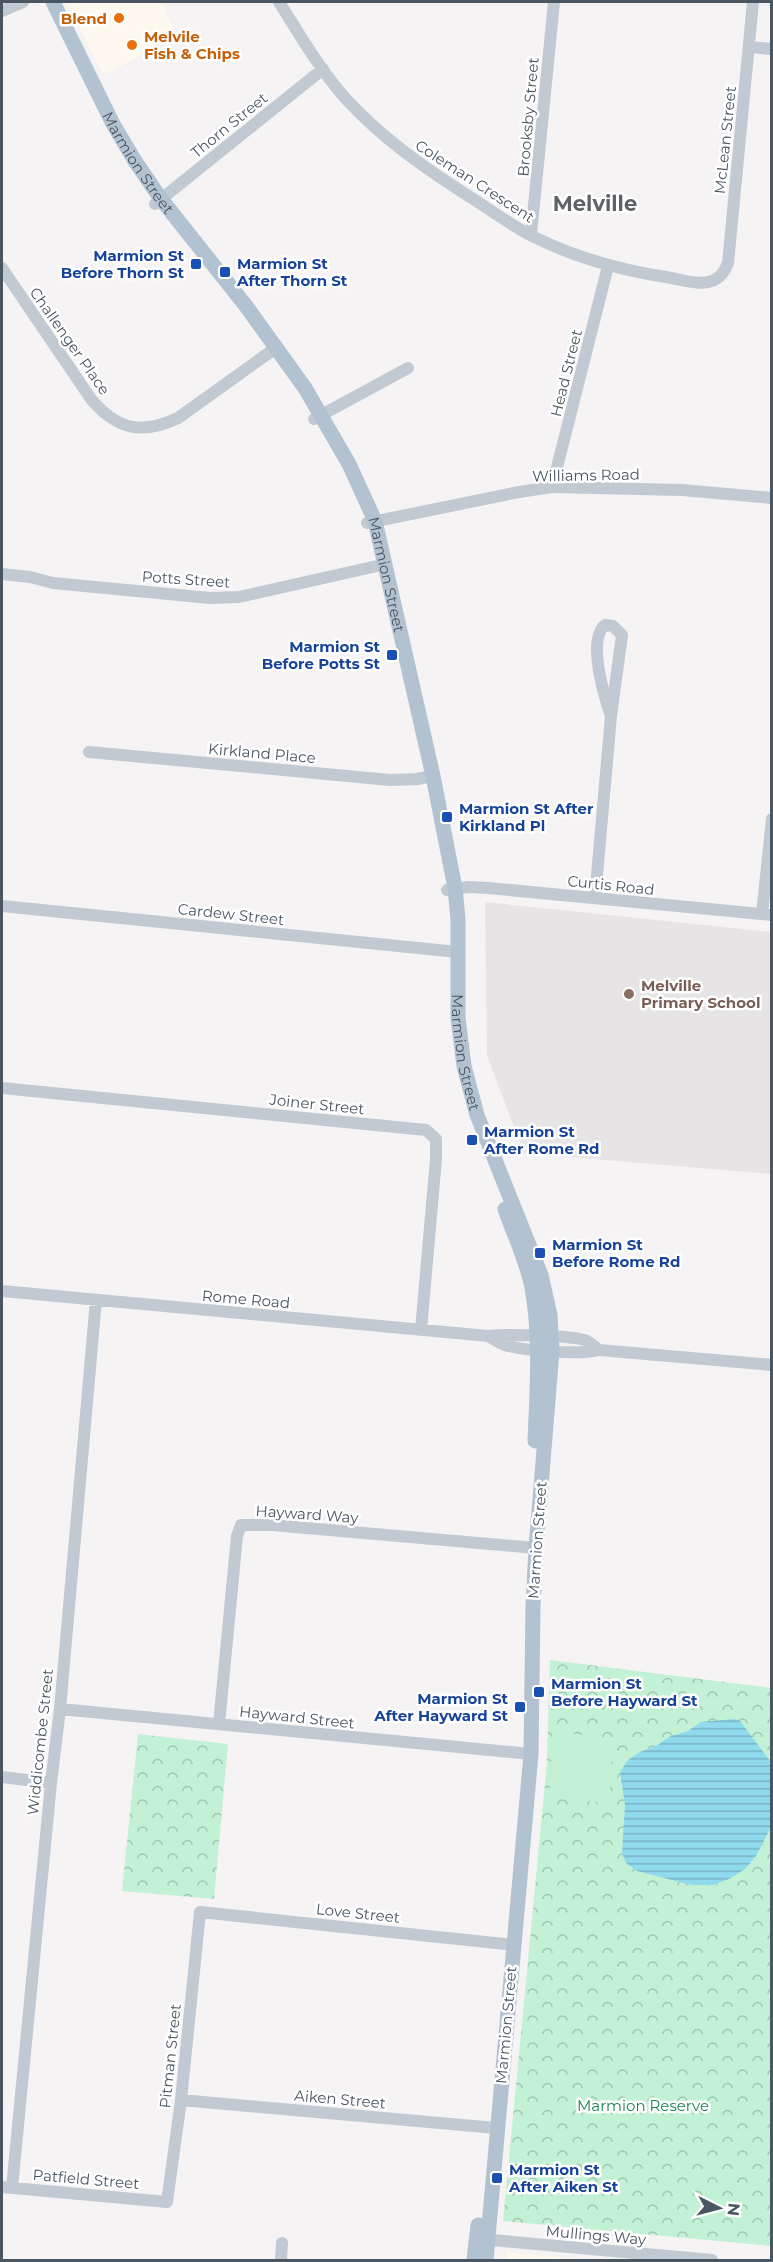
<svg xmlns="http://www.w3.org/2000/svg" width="773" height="2262" viewBox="0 0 773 2262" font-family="Montserrat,sans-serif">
	<defs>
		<pattern id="park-crowns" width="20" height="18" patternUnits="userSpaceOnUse" patternTransform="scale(1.5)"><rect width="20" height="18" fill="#c3f1d5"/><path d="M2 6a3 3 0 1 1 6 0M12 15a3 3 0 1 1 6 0" fill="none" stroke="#a0c6b0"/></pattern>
		<pattern id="water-rules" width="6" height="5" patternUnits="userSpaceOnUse" patternTransform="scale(1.5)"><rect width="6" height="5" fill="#90daee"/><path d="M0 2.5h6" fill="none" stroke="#78b4c4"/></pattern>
	</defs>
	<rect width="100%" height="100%" fill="#f5f3f3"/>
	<path fill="#fdf9ef" d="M67,2H162L175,34L111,72L103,74Z
		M506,2252L588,2260H506Z"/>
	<path fill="#e6e4e5" d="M485,902L771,932V1174L524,1153L487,1056Z"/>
	<path fill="url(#park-crowns)" d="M550,1660L771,1688V2246L503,2221L547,1762Z
		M138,1734L228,1744L214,1899L122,1891Z"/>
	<path fill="#c3f1d5" d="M553,1732L613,1738L609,1803L549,1798Z"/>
	<path fill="url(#water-rules)" d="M734,1719L740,1721L771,1762V1827L756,1856L745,1869L729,1879L713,1885H691L637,1871L626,1863L622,1853L625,1805L620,1772L628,1760L640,1752L656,1746L671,1736L688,1731L701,1722Z"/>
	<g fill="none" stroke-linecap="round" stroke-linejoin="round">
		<path stroke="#c1cad2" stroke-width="12" d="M279,2C300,35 320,70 346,99C382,138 422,166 467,195C488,208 509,224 532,236C574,257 620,270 666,277C690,281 717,293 728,263L753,2
			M2,11L23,2
			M749,47L772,49
			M155,204L323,69
			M531,235L554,2
			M2,268L91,399C117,430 142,435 178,418L277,347
			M314,419L408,368
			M552,487L608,266
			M367,523L519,492L552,487L682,490L772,498
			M2,574L30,577L53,583L210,598L239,597L386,564
			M89,752L390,780L417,779L433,776
			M447,890L468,887L488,888L772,915
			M595,898L611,716L622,635L613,626L605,625C587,640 604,696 611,716
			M2,906L458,952
			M762,914L772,819
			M2,1088L426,1130L436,1139V1159L421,1330
			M2,1291L488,1336C504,1334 574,1335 587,1341C591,1343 595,1347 599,1350
			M488,1336C494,1339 499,1343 505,1345C523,1351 581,1355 599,1350L772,1365
			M60,1709L531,1754
			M219,1724L237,1536L241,1525H272L536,1548
			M2,1777L51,1783
			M181,2100L496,2128
			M2,2187L167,2202L181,2100L200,1912L514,1945
			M12,2188L51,1783L60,1709L96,1300
			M481,2239L712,2260
			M281,2260L282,2243"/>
		<g stroke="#b3c2d1" stroke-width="15">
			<path id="s1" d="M53,2L113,124L135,161L161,199L246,306L305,388L349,464L375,521L433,776L455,888L458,919V1018L464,1066L477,1115L541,1275L550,1315L552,1351L536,1548L533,1606L531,1754L486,2260"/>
			<path d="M505,1209C514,1235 527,1261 532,1288C541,1338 537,1391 535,1441"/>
			<path d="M474,2260L478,2225"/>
		</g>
	</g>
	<g fill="#e8710a" stroke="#fff" stroke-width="2">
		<circle cx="119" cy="18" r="6"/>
		<circle cx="132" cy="45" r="6"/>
	</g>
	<g fill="#1a4fb4" stroke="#fff" stroke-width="2">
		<rect x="190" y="258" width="12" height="12" rx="3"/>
		<rect x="219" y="266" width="12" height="12" rx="3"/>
		<rect x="386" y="649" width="12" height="12" rx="3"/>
		<rect x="441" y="811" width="12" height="12" rx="3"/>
		<rect x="466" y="1134" width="12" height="12" rx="3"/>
		<rect x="534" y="1247" width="12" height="12" rx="3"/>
		<rect x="533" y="1686" width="12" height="12" rx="3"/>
		<rect x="514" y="1701" width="12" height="12" rx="3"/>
		<rect x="491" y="2172" width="12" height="12" rx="3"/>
	</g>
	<circle fill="#8d6e63" stroke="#fff" stroke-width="2" cx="629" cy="994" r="6"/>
	<g text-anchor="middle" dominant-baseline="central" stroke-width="5" stroke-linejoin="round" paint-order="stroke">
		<g font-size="15" font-weight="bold" fill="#c56008" stroke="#fff" text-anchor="end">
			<text x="107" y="18">Blend</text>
			<text x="144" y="36" text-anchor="start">Melvile<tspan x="144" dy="17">Fish &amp; Chips</tspan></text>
		</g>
		<g font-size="15" fill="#4a5661" stroke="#fff">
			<text transform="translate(528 117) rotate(-85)">Brooksby Street</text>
			<text transform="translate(229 125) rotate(-39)">Thorn Street</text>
			<text transform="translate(725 140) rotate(-84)">McLean Street</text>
			<text stroke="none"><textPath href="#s1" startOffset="182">Marmion Street</textPath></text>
			<text transform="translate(475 181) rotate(33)">Coleman Crescent</text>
			<text transform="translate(70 341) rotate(55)">Challenger Place</text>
			<text transform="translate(566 373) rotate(-76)">Head Street</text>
			<text transform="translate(586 475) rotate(-1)">Williams Road</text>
			<text stroke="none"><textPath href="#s1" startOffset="668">Marmion Street</textPath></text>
			<text transform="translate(186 579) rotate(4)">Potts Street</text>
			<text transform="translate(262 753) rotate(5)">Kirkland Place</text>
			<text transform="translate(611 885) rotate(6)">Curtis Road</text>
			<text transform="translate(231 914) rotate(6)">Cardew Street</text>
			<text stroke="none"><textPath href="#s1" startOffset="1154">Marmion Street</textPath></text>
			<text transform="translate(317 1104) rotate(6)">Joiner Street</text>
			<text transform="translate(246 1299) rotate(5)">Rome Road</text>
			<text transform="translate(307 1514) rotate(4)">Hayward Way</text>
			<text transform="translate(537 1540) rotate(-86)">Marmion Street</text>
			<text transform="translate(297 1717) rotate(6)">Hayward Street</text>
			<text transform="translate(40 1742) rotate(-84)">Widdicombe Street</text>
			<text transform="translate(358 1913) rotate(6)">Love Street</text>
			<text transform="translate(506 2025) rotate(-85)">Marmion Street</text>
			<text transform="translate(170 2056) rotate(-84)">Pitman Street</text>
			<text transform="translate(340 2099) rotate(5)">Aiken Street</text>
			<text transform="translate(86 2179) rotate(5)">Patfield Street</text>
			<text transform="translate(596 2235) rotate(5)">Mullings Way</text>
		</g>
		<g font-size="15" font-weight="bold" fill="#164399" stroke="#fff" text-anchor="start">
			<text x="184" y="255" text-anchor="end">Marmion St<tspan x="184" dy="17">Before Thorn St</tspan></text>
			<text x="237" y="263">Marmion St<tspan x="237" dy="17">After Thorn St</tspan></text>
			<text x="380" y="646" text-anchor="end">Marmion St<tspan x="380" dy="17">Before Potts St</tspan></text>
			<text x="459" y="808">Marmion St After<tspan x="459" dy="17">Kirkland Pl</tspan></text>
			<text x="484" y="1131">Marmion St<tspan x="484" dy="17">After Rome Rd</tspan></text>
			<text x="552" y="1244">Marmion St<tspan x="552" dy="17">Before Rome Rd</tspan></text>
			<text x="551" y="1683">Marmion St<tspan x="551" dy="17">Before Hayward St</tspan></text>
			<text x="508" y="1698" text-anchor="end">Marmion St<tspan x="508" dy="17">After Hayward St</tspan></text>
			<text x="509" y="2169">Marmion St<tspan x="509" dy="17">After Aiken St</tspan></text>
		</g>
		<g font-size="15" font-weight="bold" fill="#785e54" stroke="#fff" text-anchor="start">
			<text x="641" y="985">Melville<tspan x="641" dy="17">Primary School</tspan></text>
		</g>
		<g font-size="15" fill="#17864f" stroke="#fff">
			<text x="643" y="2105">Marmion Reserve</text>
		</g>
		<g font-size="21" font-weight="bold" fill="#5f6368" stroke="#fff">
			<text x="595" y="203">Melville</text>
		</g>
	</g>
	<rect width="773" height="2262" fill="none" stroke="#4a5661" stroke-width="6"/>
	<g transform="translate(719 2208) rotate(96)" stroke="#ffffff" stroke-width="4.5" paint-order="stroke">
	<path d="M0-4.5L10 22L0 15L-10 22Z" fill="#4a5661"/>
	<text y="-9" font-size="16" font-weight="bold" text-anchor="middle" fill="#4a5661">N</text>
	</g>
</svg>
